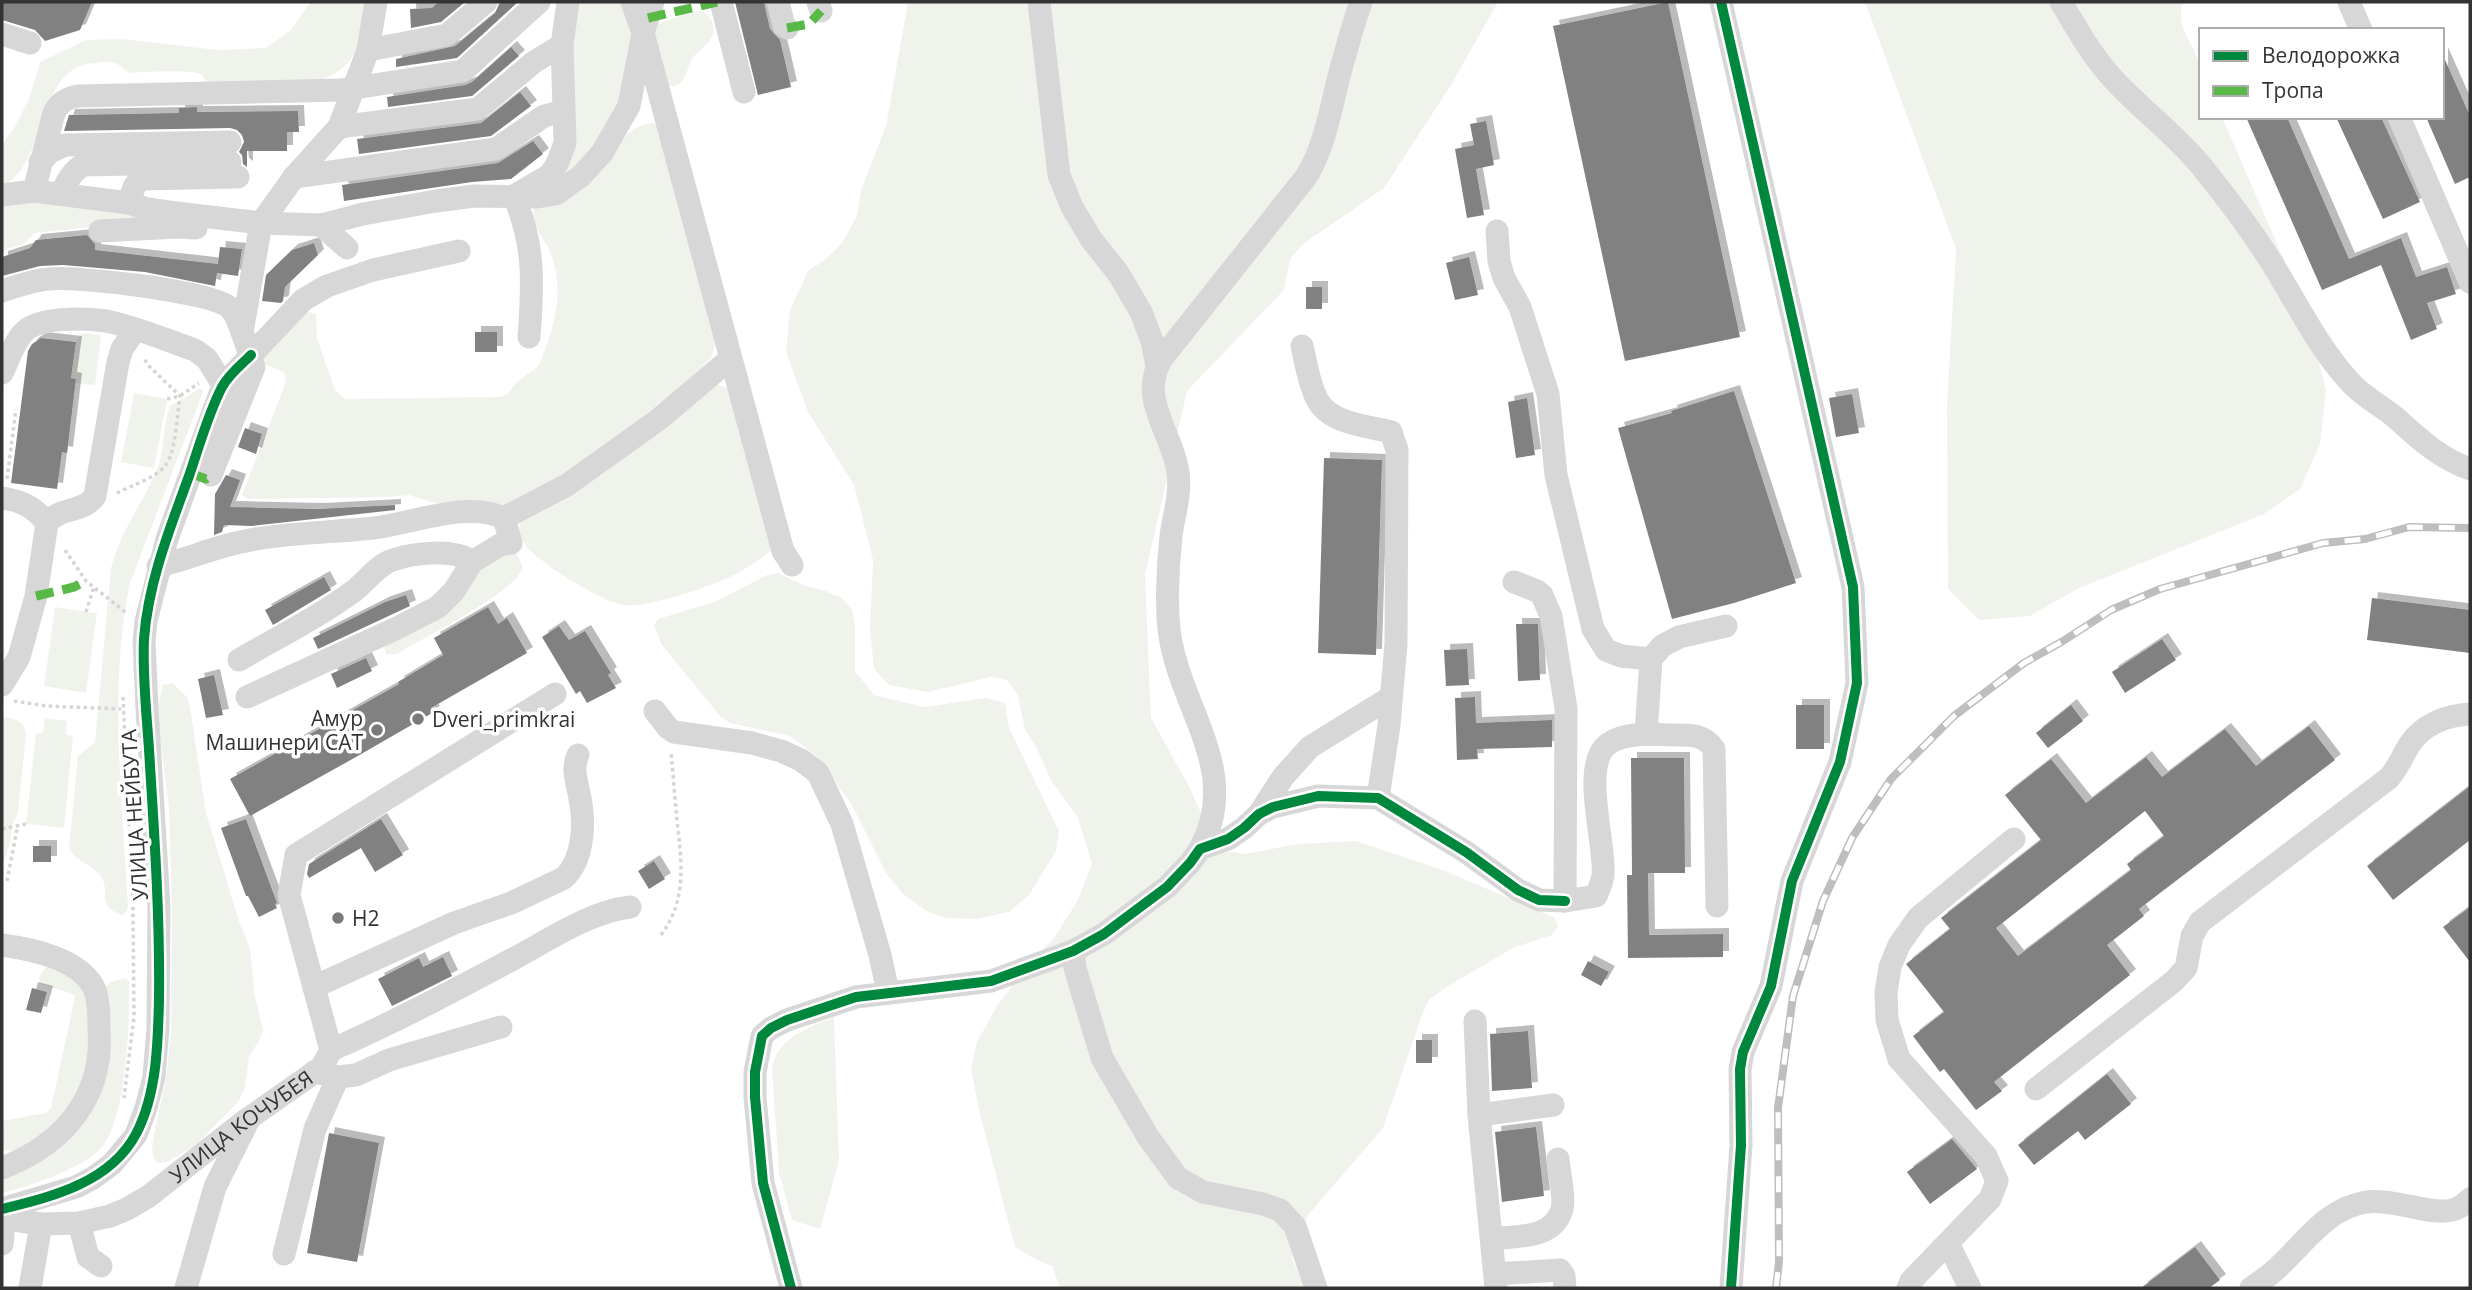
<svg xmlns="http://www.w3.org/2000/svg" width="2472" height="1290" viewBox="0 0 2472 1290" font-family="'Open Sans',sans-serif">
	<defs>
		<filter id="shadow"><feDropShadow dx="6" dy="-6" stdDeviation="0" flood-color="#0004"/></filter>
	</defs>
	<rect width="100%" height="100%" fill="#fff"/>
	<path fill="#f0f3ec" d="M310,2H369C359,44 359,71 311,82L207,84C205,81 204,77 202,75C196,69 140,72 130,73C125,71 122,66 117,64C111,61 102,62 95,63C34,66 49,166 2,186V144L15,127L29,99L40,62L86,40L122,39L218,50L266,48L291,30Z
		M574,2H625L635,39L626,100L572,178L552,180Z
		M908,2H1498L1451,85L1384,188L1303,244L1290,259L1284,290L1187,391L1145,575L1151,718L1190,788L1217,850L1245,854L1298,844L1356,841L1443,870L1555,918L1558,926L1552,935L1513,948L1445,988L1429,1000L1422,1015L1383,1128L1308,1215L1293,1244L1292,1258L1305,1288H1060L1052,1266L1033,1258L1015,1247L979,1110L971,1068L977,1042L997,1006L1027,966L1054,938L1078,900L1092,864L1078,818L1051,780L1036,747L1025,730L1018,695L1007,680L991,677L928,692L889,685L874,669L870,629L873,560L854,485L808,412L786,352L790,310L808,271L826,259L842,243L857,216L861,190L886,126Z
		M1865,2H2183C2174,29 2197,46 2201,71C2203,86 2201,102 2201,117H2222L2307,313L2326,391L2320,444L2300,489L2264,514L2079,588L2030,616L1979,620L1948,589L1947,404L1956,249Z
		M700,11C706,13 709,15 712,22C719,40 701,46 692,59C687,67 687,79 679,84C674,87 673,86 668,86L659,66L653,26L679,16Z
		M653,123L658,125L716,342L711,358L653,414L585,461L507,507L483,504L435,503L409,495L389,497L248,499L242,495L286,382L284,372L264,364L262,359L307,312L316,314L317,338L335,390L345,399L501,397C510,393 511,389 516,383C522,376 532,373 538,366C541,363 542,356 544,352C556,322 563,288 552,257C547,239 530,229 534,208C554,203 574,199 588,184C609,162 620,126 653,123Z
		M34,199L126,212L138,218L92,227L35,233L23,244L2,251V202Z
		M82,333L101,335L95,385L76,383V379L71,378L76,342Z
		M719,385L729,389L772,549L768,553C759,559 751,566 741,571C720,584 647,609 623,605C605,602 558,574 543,561C531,552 515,539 520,522L713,386Z
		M199,389H203V392L130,583C108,683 123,805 128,907L126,913L121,915C97,905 110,895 102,878C95,864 74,862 69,848L78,756L95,742L111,568C121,529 142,505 157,470C165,450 162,426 170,406Z
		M134,393L167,399L154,468L121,462Z
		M511,551L517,554L523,568C514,593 423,638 397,654H386L384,646L473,574Z
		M778,573L805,586L823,590L842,598L852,610L855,625V671L874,695L925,707L986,698L1005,703L1009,728L1059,831L1056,851L1029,895L1009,912L978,919L947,918L928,912L903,894L886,873L851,803L816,756L790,736L730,723L720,716L662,645L654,626L658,619L714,602L767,575Z
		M55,607L97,613L86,693L44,686Z
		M172,683L187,697L190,707L206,813L239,921L250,948L255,996L263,1030L259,1041L249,1056L245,1088L238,1102L196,1145L167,1162L158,1163L154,1160L152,1148L154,1134L166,1079L171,1031L172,911L169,808L158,722V708L163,685Z
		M2,717C14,718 26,721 26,735L18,813L12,825L10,843L2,867Z
		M45,718L67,721L66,735L73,736L64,828L26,824L36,733H43Z
		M48,966C61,970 80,980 85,994C95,1019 89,1073 76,1096C65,1116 47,1133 26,1144C17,1149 12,1153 2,1149V1121L46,1113L51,1108L75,997L73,994L41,984C37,977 42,971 48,966Z
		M124,978L129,981C130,1019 127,1122 100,1149C78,1171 31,1185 2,1193V1173L73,1128L104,988L109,983Z
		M834,1017L839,1161L820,1229L792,1220L779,1173L772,1067C779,1036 809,1028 834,1017Z"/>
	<path fill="#818181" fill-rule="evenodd" filter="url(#shadow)" d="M2,2H92L80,30L45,41L35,30L2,20Z
		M438,2H465L441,22L411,28L410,9L432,8Z
		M500,2H518L457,58L396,67V59L455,46L495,13Z
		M735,2H764L770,29L780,40L791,87L758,95Z
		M1668,2L1740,337L1625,361L1553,26Z
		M511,47L519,56L472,96L388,107L387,97L465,85L472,82Z
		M2442,53L2470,116V177L2455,184L2426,117H2442Z
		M520,92L531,106L491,136L359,154L357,139L481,123Z
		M197,107V112L298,111L299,132H287V151H247V167L243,164L242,155L239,152L244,142L242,135L237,130L230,128L64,131L69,115L179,113V108Z
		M2246,117H2287L2349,259L2401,238L2416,277L2447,267L2456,294L2427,303L2437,329L2411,340L2381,265L2322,290Z
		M2336,117H2381L2420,202L2383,219Z
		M1486,121L1494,165L1476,169L1484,215L1467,218L1455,149L1474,145L1470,124Z
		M533,141L543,154L511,179L472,182L344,201L342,185L498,163Z
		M87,235L95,244V250L218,264L220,247L242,249L238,276L217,273L215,286L145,272L63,265L40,266L2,276V257L30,248L36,240Z
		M314,243L318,255L285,287L283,301L281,303L262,301L266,275L292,250Z
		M1469,257L1478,295L1455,300L1446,263Z
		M1306,287H1322V309H1306Z
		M475,332H497V352H475Z
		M41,338L76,342L71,378L76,379L67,453L62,452L57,489L11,483L28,351L32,344Z
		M1734,391L1796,583L1734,603L1672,619L1618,428L1672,413L1671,411Z
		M1852,394L1859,433L1836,437L1829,398Z
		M1527,398L1535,455L1516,458L1508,402Z
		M245,428L262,434L256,454L238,447Z
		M1324,458L1382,460L1376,655L1318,653Z
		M226,475L240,480L230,507L318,509L395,505V510L251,526L224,525L222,532L214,535L215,494Z
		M324,577L331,590L273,625L265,610Z
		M406,595L410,606L318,649L313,638L385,602Z
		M2372,598L2470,610V653L2367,640Z
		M488,607L498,624L507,618L527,653L431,708L434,712L356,757L250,816L230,779L399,684L398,682L443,655L434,638Z
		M1516,624H1538L1540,680L1518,681Z
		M559,626L569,640L585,631L611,673L608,675L616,688L587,703L580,691L576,694L542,637Z
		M2162,639L2176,660L2125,693L2112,672Z
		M1467,649L1469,685L1446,686L1444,650Z
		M366,658L372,671L337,688L331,674Z
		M214,675L223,715L206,718L198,679Z
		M1475,697L1476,723L1552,720V747L1477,749L1478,759L1457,760L1455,698Z
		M1796,705H1824V749H1796Z
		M2071,705L2083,721L2048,748L2036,733Z
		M2309,726L2335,760L2139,909L2144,916L2107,945L2130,975L1994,1082L2002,1091L1976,1110L1944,1069L1940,1072L1913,1036L1944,1012L1906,964L1950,929L1941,918L2041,840L2005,795L2051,759L2086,803L2146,757L2162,777L2225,729L2256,766ZM2145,811L2164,836L2127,864L2131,870L2018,956L1996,928Z
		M1631,758H1684L1685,873H1648L1649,935L1723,934V957L1628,958L1627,875H1632Z
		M2470,786V840L2393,900L2367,866Z
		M246,819L277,903L275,904L277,908L259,917L248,896H246L221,828Z
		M381,819L403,855L375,872L361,848L309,878L307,874L309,864Z
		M33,846H51V862H33Z
		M654,861L665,879L649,889L638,871Z
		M2470,907V962L2443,927Z
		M443,957L452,976L392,1006L378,979L419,958L423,967Z
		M1588,961L1609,972L1601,986L1581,975Z
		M32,988L47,992L41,1013L26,1010Z
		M1528,1031L1532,1088L1492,1091L1490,1034Z
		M1416,1040H1432V1063H1416Z
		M2107,1074L2131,1104L2085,1140L2078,1131L2034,1165L2018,1145Z
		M1536,1127L1544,1196L1502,1202L1495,1132Z
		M329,1133L379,1143L357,1262L307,1253Z
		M1952,1139L1977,1169L1930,1204L1907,1172Z
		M2195,1247L2220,1280L2209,1288H2141Z"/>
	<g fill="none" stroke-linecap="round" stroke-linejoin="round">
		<path stroke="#d5d5d5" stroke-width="3.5" stroke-dasharray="3.5 3.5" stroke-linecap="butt" d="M167,399L180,396L199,383
			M7,479L16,409
			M117,493C132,485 154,479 165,466C176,453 177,414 180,396L149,366L143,357
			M65,550L86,581L128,614
			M86,612L94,587
			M123,697L133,908L134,1017L124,1098
			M14,701L47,706L121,709
			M2,829L26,824
			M7,881L18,824
			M661,935C687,900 682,863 677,821C675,798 673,774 671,751"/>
		<g stroke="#d7d7d7" stroke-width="23">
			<path d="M632,2L643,33L783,551L792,565"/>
			<path d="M721,2L744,92"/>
			<path d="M778,2L784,26L787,28"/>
			<path d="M818,2L821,11"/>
			<path d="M1039,2L1059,175L1072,207L1091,239L1118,273L1141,312L1152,341L1157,366"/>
			<path d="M1721,2L1853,587L1857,683L1840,762L1792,881L1771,986L1743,1052L1740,1069L1741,1145L1731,1288"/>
			<path d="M2061,2C2077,29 2093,58 2115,81C2143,111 2177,136 2202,167C2232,204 2262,244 2285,285C2305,318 2323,353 2350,382C2363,397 2381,405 2396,418C2419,439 2441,459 2470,469"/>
			<path d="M2349,2L2361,30"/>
			<path d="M2,34L30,43"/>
			<path d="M368,50L447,35L486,2"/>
			<path d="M2399,117L2470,282"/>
			<path d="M339,127L478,109L534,62L562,45"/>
			<path d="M40,162L50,152L65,145L230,142"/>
			<path d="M294,177L496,149L544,116L563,111"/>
			<path d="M34,191L54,113C59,102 67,98 78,96L342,90L463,71L539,2"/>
			<path d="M61,194C67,182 71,172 83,165L230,162"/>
			<path d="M2,195L34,191L129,203L147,209L176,213L261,223L321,225L363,214L436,201L474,196L537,197L556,194L581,176L602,153L629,106L643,33L653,2"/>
			<path d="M129,203L134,187L140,179L238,177"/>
			<path d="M321,225L347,248"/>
			<path d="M100,231L178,227L196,228"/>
			<path d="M1497,231L1499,261L1504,278L1520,307L1548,394L1556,475L1593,629L1606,650L1621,656L1651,659"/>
			<path d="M2,291C17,286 33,280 49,279C76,276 212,291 230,308C236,314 239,324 242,332"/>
			<path d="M529,337C533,284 535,246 514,196L550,175L558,162L565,143L562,45L568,2"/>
			<path d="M1302,346C1306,363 1309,384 1317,399C1329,424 1368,426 1391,432L1397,450L1396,644L1389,725L1378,798"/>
			<path d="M2,373C8,361 13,345 22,334C36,316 85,318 106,321C136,327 166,340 195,350L207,359L223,385"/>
			<path d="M211,475L254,367L242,332L261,223L294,177L339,127L368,50L376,2"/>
			<path d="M2,498C22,501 34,507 47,523"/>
			<path d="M158,566C181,561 202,552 225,546C267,533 328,533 373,528C412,524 466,500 504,518"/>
			<path d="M1514,582L1537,591L1542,595L1551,616L1566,708L1565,901"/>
			<path d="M239,660C276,638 316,619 351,593C365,584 376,565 393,560C412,553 456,548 472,562"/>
			<path d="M2,685L19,657L36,596L47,523C59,507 84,513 95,496L118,362L122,349L135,330"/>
			<path d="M247,697L397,628L438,607L454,591L472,562L500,545L511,543L504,518L567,485L658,420L730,359"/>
			<path d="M655,711L668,728L674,732L752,743L781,751L801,760L818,773L842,824L880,955L888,992"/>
			<path d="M1646,734L1651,659L1662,646L1679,637L1726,626"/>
			<path d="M1259,814L1283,777L1310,747L1391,697"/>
			<path d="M1200,849C1241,774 1185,715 1171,642C1165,614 1168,564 1171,536C1174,514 1181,494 1178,472C1173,434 1136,396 1163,357L1306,177C1324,148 1330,113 1338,80C1345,54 1352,27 1361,2"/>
			<path d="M2,945C31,949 77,958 93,986C99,996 99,1017 99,1029C104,1097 64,1144 2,1168"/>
			<path d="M1073,951L1075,968L1102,1058L1148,1137L1178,1178L1203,1192L1263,1204L1280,1210L1295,1226L1316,1288"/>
			<path d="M314,987L454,923L511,903L564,878C585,858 585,820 579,793C576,779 572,768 578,755"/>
			<path d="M1475,1021L1479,1115L1496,1288"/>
			<path d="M331,1050C393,1023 453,991 513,959C549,940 589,912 630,907"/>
			<path d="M314,1072L338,1077L356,1075L389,1060L501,1027"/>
			<path d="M2036,1089L2174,981L2186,968L2192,936L2200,922L2389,778C2400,765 2402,756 2410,744C2423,724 2448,715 2470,714"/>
			<path d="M1479,1115L1553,1105"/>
			<path d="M2,1209L76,1187L93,1178L112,1164L136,1135L146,1108L154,1077L158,1028L159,906L147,708L144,642L146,621L167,539L223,385L303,300L327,286L373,270L459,251"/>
			<path id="s1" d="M2,1215L7,1219L41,1224L79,1223L110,1216L127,1209L149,1196L242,1123L322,1067L331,1050L289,895L296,855L555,694"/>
			<path d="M79,1223L88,1257L101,1266"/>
			<path d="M1492,1239C1517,1236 1554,1239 1562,1209C1565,1197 1559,1172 1558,1159"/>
			<path d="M1948,1243L1970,1288"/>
			<path d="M2,1244L3,1234"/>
			<path d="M284,1254L315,1129L338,1077"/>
			<path d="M1495,1274L1560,1270L1564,1276L1565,1288"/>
			<path d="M30,1288L41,1224"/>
			<path d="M186,1288L215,1187L248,1121"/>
			<path d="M791,1288L763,1183L755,1097V1072L762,1036L771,1028L787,1020L856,997L991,981L1073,951L1104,934L1167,887L1190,863L1200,849L1228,839L1244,828L1259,814L1273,807L1318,796L1378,798L1466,852L1518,890L1539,900L1565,901L1596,896C1599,889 1602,883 1603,875C1606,844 1580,765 1608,744C1624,732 1652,734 1671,735C1689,735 1703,733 1714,749L1717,906"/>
			<path d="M1908,1288L1911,1281L1990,1199L1997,1181L1986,1156L1899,1059L1887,1020L1886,992L1890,967L1899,945L1918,918L2014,839"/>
			<path d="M2251,1288C2258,1283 2266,1278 2273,1272C2303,1246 2324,1209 2366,1202C2394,1198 2431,1216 2452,1210C2458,1209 2466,1203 2470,1199"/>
		</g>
		<defs>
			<path id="rail" d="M1776,1288L1779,1262L1778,1108L1793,996L1823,901L1852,838L1891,779L1954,716L2024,663L2063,641L2111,610L2160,589L2323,543L2365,539L2409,527L2470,528"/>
		</defs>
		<use href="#rail" stroke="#bebebe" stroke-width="8"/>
		<use href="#rail" stroke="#fff" stroke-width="5" stroke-dasharray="16" stroke-linecap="butt"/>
		<path stroke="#58b947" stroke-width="9" stroke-dasharray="18 9" stroke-linecap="butt" d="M648,18L717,2
			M787,28L809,24L821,11
			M190,473L206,479L211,475
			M36,596L74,587L86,581"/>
		<defs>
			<path id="cycleway" d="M1721,2L1853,587L1857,683L1840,762L1792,881L1771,986L1743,1052L1740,1069L1741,1145L1731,1288
				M2,1209C51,1197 110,1183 136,1134C157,1094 158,1043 159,999C160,921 155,844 150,766C148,724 142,681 144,639C148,583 170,528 189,476C199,447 208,414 222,387C229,374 241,365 251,355
				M791,1288L763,1183L755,1097V1072L762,1036L771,1028L787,1020L856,997L991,981L1073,951L1104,934L1167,887L1190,863L1200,849L1228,839L1244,828L1259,814L1273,807L1318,796L1378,798L1466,852L1518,890L1539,900L1565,901"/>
		</defs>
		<use href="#cycleway" stroke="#fff" stroke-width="15"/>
		<use href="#cycleway" stroke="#00873e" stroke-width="10"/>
	</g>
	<g fill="#7a7a7a" stroke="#fff" stroke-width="2.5">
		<circle cx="418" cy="719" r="7"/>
		<circle cx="377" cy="730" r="7"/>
		<circle cx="338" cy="918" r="7"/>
	</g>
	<g text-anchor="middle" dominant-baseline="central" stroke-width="7" stroke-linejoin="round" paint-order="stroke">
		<g font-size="21" fill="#333" stroke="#fff" text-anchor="start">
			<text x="363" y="718" text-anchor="end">Амур<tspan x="363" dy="24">Машинери CAT</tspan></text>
			<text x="432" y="719">Dveri_primkrai</text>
			<text x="352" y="918">H2</text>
		</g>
		<g font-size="21" fill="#333" stroke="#fff">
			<text transform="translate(134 815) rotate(-94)">УЛИЦА НЕЙБУТА</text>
			<text stroke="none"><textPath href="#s1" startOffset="270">УЛИЦА КОЧУБЕЯ</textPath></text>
		</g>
	</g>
	<rect width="2472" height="1290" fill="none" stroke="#333333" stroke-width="7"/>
	<rect x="2199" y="28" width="245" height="91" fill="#ffffff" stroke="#adadad" stroke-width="2"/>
	<rect x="2213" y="51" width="35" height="10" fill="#00873e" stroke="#adadad" stroke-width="2"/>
	<text x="2262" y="63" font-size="21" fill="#333333">Велодорожка</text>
	<rect x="2213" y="86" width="35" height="10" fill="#58b947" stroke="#adadad" stroke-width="2"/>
	<text x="2262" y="98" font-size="21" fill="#333333">Тропа</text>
</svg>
